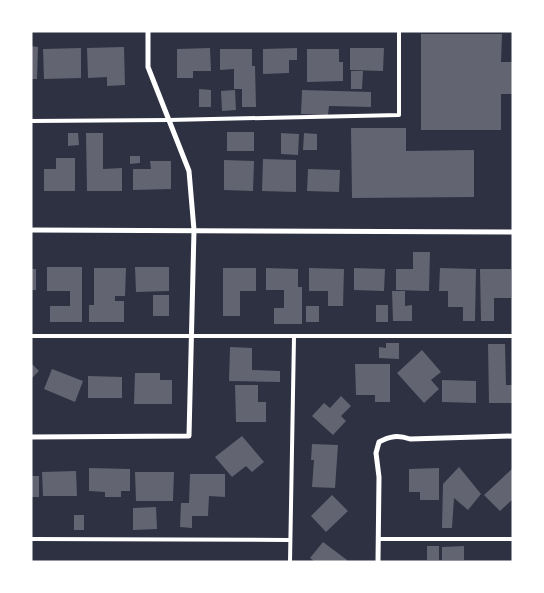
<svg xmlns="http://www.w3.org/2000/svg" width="544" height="593" viewBox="0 0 544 593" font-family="'Work Sans',sans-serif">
	<rect width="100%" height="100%" fill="#2d3142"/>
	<path fill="#626471" d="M421,34H502L501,62H513V94H501V130H421Z
		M31,46L38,47L37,79H31Z
		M124,47L125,85L107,86V77L88,78L87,48Z
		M81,48V78L44,79L43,49Z
		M210,48L211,71H193V78H177V49Z
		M297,48V60H289V73L263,74V49Z
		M350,48H384L383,71L350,70Z
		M220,49H252V66H255L256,107H242V89H234V69L220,70Z
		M307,49H339V62H343V81L307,82Z
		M351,71H363L362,89H351Z
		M199,89L211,90V107H199Z
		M235,90L236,110L222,111L221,91Z
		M302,90L371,92V107L329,106L328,115L301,114Z
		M351,128H406V151L474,150V197L352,198Z
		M227,132H254V151H227Z
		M68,133H78L79,145L68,146Z
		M86,133H103V169L122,168V191H87Z
		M281,133L299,134L298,155L281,154Z
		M304,133L317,134V150H303Z
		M130,156H140V163L130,164Z
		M56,158H75V191H44V169H56Z
		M263,159L296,160V192L262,191Z
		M224,160L254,161L253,191L224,190Z
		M150,161H171V189L133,190V169H151Z
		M308,169L340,170L339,192L307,191Z
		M413,252H430L429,291L396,290V269H413Z
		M47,267H82V322H50V306H70V291H47Z
		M135,267H169V291L136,292Z
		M94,268H126L125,296H115V301H124V322H89V305H94Z
		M223,268H256V291H240V316H223Z
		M266,268L298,269V287H302V324H274V308H284V290H266Z
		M309,268L344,269L343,306H328V291H309Z
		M354,268L385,269L384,291L354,290Z
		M440,268L476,269L475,321H463V307H448V291H439Z
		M31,269H36V290H31Z
		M480,269H511V298H494V321H481Z
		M392,291H405V306L412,305V321H393Z
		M153,295H169V316H153Z
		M376,305H388V322H376Z
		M306,306H319V322H306Z
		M386,343H399V359L379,358V347L386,348Z
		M488,344H505L506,385H513V403H489Z
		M230,347L252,348V370L280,371V382L229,381Z
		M422,350L441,372L431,380L439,389L424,403L397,373Z
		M31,363L39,371L31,379Z
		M355,364H390V402H375V395H356Z
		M52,369L83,381L75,402L44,389Z
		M135,373H160V380H172V404H134Z
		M88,376L122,377V398H88Z
		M442,380L476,381V403L442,402Z
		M235,385H258V402H266V422H236Z
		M341,396L351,406L341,416L346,421L333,435L312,416L324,403L330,408Z
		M242,436L264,462L252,472L246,466L232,477L215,457Z
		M312,444L338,445L335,488L312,487L314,460H311Z
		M459,467L481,494L468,510L454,498L452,528H442L443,484Z
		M89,468L130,469V491H121V497H105V492L89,491Z
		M439,468V500H420V492H409V469Z
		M513,468V499L500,511L484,495Z
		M76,471L77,496H43L42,472Z
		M135,472H174L173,501H136Z
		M190,474H225V497L209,496L208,516H192V528L180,527L181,503H189Z
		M31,476H39V497H31Z
		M332,495L348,511L326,532L311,516Z
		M156,507L157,529L133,530V508Z
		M74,515H84V530H74Z
		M323,542L347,560L346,562H315L310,558Z
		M427,546H439V560H427Z
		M464,546V560H442V547Z"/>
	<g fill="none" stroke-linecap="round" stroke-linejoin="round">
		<path stroke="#fff" stroke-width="4" d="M31,121L169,120L399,115V31
			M31,336H513
			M31,539L289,540
			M379,539H513
			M290,562L294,337"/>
		<path stroke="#fff" stroke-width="5" d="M31,230L513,232
			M31,437L189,436L194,230L189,171L148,67V31
			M378,562L379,477L376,453L379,442C390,436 398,435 410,439L513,436"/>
	</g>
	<rect width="544" height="593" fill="none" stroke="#ffffff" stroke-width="65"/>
</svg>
